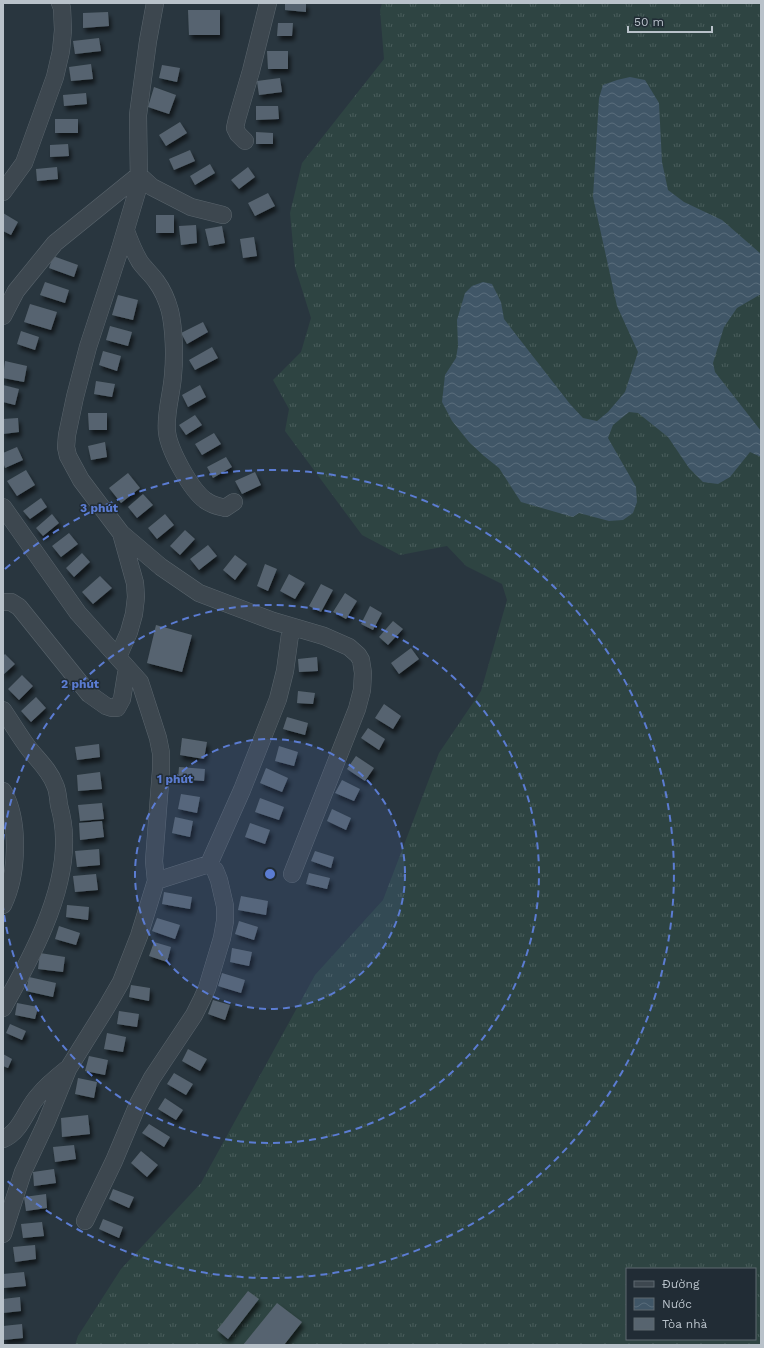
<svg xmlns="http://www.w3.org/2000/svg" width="764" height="1348" viewBox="0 0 764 1348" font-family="'Work Sans',sans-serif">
	<defs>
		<pattern id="grass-tufts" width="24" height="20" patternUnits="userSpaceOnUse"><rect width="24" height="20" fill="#2e4442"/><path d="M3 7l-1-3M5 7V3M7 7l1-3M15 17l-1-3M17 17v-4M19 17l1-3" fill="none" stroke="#4a5d5c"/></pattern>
		<pattern id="water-waves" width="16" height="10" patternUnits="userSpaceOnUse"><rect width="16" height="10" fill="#405667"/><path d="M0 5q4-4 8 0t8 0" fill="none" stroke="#5a6d7b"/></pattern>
		<filter id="shadow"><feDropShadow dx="2.5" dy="4.5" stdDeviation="2" flood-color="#0009"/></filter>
	</defs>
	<rect width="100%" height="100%" fill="#29363f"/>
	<path fill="url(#grass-tufts)" fill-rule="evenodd" d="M382,3H761V1345H75L78,1336L121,1269L201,1183L315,975L383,900L439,753L481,691L507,600L502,584L466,566L447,546L400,555L362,535L285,431L289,409L273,380L301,352L311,318L295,267L290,213L302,163L384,59L380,10ZM627,1269H755V1339H627Z"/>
	<path fill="url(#water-waves)" d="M630,77L645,80L659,103L662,162L668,190L684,202L722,220L761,254V294L737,308L724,327L713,363L715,372L761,431V457L750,452L730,477L718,484L703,482L689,468L668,437L638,413L629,412L613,425L608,438L636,487L637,502L633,513L623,520L609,521L579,513L573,517L521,502L499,468L484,456L469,442L452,421L442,402L445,375L456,358L458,346L457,320L465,293L472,286L483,282L492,284L501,302L504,319L570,404L583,418L597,421L608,412L625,392L638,352L617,306L593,197L599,98L603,85L617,80Z"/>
	<path fill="#57646f" filter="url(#shadow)" d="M285,3H306V12L285,10Z
		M188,10H220V35H189Z
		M108,12L109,26L83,28V13Z
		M278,23H293L292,36H277Z
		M99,38L101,51L75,54L73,41Z
		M267,51H288V69H268Z
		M91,64L93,79L71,81L69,67Z
		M162,65L180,68L177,82L159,78Z
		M280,78L282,92L259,95L257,81Z
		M154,87L176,95L169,114L148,107Z
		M86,93L87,104L64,106L63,95Z
		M256,106H278L279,119L256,120Z
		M55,119H78V133H55Z
		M180,122L187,133L166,146L159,135Z
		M256,132L273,133V144H256Z
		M68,144L69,156L50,157V145Z
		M190,150L195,161L174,170L169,159Z
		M210,164L215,173L195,185L190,176Z
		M57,167L58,179L37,181L36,169Z
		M248,167L255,177L239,189L231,180Z
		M268,193L275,206L255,216L248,203Z
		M3,213L18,222L11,235L3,231Z
		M156,215H174V233H156Z
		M196,225L197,243L181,245L179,226Z
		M222,226L225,243L209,246L205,229Z
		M254,237L257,256L243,258L240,239Z
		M53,256L78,265L74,277L49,268Z
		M45,282L69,290L65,303L40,295Z
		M118,295L138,300L133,320L112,315Z
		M30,304L57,312L51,330L24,322Z
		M203,322L208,332L187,344L181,333Z
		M110,326L132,332L128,346L106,340Z
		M21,331L39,337L35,350L17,344Z
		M212,347L218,358L195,370L189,360Z
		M103,351L121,356L117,371L99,365Z
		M5,361L27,366L24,382L3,378Z
		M96,381L115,384L112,397L94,394Z
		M3,385L19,389L15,405L3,402Z
		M200,385L206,397L188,407L182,395Z
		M88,413H107V430H89Z
		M195,415L202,425L186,435L179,425Z
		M18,418L19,432L3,434V419Z
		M214,433L221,444L202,455L195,444Z
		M105,442L107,457L91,460L88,446Z
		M17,447L23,460L5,468L3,462V453Z
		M226,457L232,467L213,478L207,467Z
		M26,470L35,485L17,496L7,481Z
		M255,472L261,485L242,494L235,481Z
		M128,473L140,488L121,503L109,488Z
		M143,494L153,505L137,518L128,507Z
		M41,498L47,507L30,519L23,511Z
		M52,514L59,523L43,536L36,528Z
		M165,514L174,525L157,539L148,528Z
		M185,530L195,539L180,555L170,546Z
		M69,533L78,544L61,557L52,546Z
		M208,545L217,556L199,570L190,559Z
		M82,553L90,562L74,577L66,568Z
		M235,555L247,564L235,580L223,570Z
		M265,564L277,569L268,591L257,586Z
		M289,574L305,583L295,599L280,591Z
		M100,576L112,588L93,604L82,592Z
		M321,584L333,590L321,612L309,606Z
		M345,593L357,601L346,619L333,612Z
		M370,606L382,613L373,630L361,624Z
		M393,621L403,629L388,645L379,637Z
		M156,625L192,635L182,672L147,663Z
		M411,648L419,659L399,674L391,663Z
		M5,654L15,664L3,675V656Z
		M317,657L318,671L299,672L298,659Z
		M22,675L33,686L19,700L8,689Z
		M298,691L315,693L313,704L297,703Z
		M36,697L46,708L31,722L21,711Z
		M384,704L401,716L393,729L375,718Z
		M287,717L308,723L305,735L283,729Z
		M368,728L385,739L379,750L361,738Z
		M182,738L207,742L204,759L180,755Z
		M99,744L100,757L77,760L75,747Z
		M279,746L298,752L294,766L275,761Z
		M356,756L374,768L365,781L347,769Z
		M179,767L205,769L204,781L178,779Z
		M266,768L288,778L282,792L260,783Z
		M100,772L102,789L78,791L77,775Z
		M342,780L360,789L354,801L335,793Z
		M181,794L200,797L197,813L178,809Z
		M260,798L284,807L279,820L255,812Z
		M102,803L104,819L80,821L78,805Z
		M332,809L351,818L346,830L327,821Z
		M175,817L193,821L190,837L172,833Z
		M102,821L104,837L80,840L79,823Z
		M250,823L270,830L265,844L245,837Z
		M99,849L100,865L77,867L75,851Z
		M315,851L334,857L331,868L311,861Z
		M309,873L330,878L327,889L306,884Z
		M96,874L98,890L75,892L73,876Z
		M164,892L192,897L190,909L162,904Z
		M241,896L268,901L266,915L238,910Z
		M67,905L89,907L88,920L66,917Z
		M157,918L180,925L175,939L152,931Z
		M239,921L258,927L254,940L235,934Z
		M59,926L80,933L76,945L55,939Z
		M154,942L171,947L167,962L149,956Z
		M232,948L252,952L249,966L230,962Z
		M40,953L65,957L63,972L38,969Z
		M222,973L245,980L241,993L218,986Z
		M29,977L56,983L53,997L26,991Z
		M131,985L150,988L149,1001L129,997Z
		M213,1000L230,1005L225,1020L208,1014Z
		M17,1003L38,1007L35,1019L15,1015Z
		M119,1011L139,1014L137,1027L117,1024Z
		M10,1024L26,1031L22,1040L6,1033Z
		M107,1033L126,1037L123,1052L104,1049Z
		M188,1049L207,1059L200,1071L182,1061Z
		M3,1054L12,1059L8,1068L3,1066Z
		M89,1056L108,1060L105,1075L85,1071Z
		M174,1073L193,1084L186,1095L167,1084Z
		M78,1078L97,1082L94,1098L75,1094Z
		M165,1098L183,1110L176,1120L158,1109Z
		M88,1115L90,1134L62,1137L61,1118Z
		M149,1124L170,1137L164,1147L142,1133Z
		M74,1145L76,1159L55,1162L53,1147Z
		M141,1151L158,1165L147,1177L131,1163Z
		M54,1169L56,1183L34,1186L33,1172Z
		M113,1189L134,1197L129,1208L109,1199Z
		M46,1194L47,1208L26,1211L24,1197Z
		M103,1219L123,1227L119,1238L99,1229Z
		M42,1222L44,1236L23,1238L21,1224Z
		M35,1245L36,1259L15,1262L13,1247Z
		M24,1272L26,1286L4,1288L3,1274Z
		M248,1291L259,1299L228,1339L217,1330Z
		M20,1297L21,1311L3,1313V1299Z
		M277,1303L302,1322L284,1345H243Z
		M22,1324L23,1338L3,1340V1326Z"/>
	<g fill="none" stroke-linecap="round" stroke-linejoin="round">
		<defs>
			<path id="minor" d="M245,141L238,134L235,128L237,119L251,71L268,3
				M3,192L24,163L55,77L61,51L63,30L62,8L60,3
				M126,231C130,242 134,252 140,262C145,269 151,274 156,281C162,289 167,300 170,311C174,329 175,356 173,375C172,393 165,413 167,432C169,450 191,490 205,500C211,505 217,506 225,508L234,502
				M3,316L16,291L55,243L139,175L152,187L191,207L223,215
				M3,507L78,613L140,682L158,738L161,753V770L154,861L156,881L139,936L121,982L106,1008L68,1069L46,1123L23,1172L3,1234
				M121,533L161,567L199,593L273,621L324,636L349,647L358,655L361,660L363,673L362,690L357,709L292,874
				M3,602H11L19,607L89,694L106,706L112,708H117L122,699L127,668
				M118,657L129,632L134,614L136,597L135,583L121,533L81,480L68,456L66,447L67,435L75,397L88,347L120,249L139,185L138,115L148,41L155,3
				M3,710C12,723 20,737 30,750C39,761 50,771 55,785C58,791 58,799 59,805C62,816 64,827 64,838C66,895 30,960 3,1008
				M3,791C20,821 18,874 3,905
				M209,864L242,790L278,699L285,671L291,627
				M3,1139C21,1132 26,1109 38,1096C46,1086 57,1077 67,1069
				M85,1221L114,1161L138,1104L152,1078L194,1015L202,999L207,988L222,938L225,921V906L219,880L215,870L209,864L156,881"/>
		</defs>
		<use href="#minor" stroke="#5a656d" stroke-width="18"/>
		<use href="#minor" stroke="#3d474f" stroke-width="17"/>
	</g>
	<circle cx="270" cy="874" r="135" fill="#5b7cd2" fill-opacity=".12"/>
	<g fill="none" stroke="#5b7cd2" stroke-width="2" stroke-dasharray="7 5">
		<circle cx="270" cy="874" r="135"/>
		<path d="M3 841A269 269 0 1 1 3 907"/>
		<path d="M5 569A404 404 0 1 1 5 1179"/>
	</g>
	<circle cx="270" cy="874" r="6" fill="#5b7cd2" stroke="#212c35" stroke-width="2"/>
	<g font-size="12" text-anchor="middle" font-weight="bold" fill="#5b7cd2" stroke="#212c35" stroke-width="3" stroke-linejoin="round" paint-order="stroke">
		<text x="99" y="512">3 phút</text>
		<text x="80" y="688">2 phút</text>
		<text x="175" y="783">1 phút</text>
	</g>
	<rect width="764" height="1348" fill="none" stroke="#b9c2ca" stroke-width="8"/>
	<rect x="626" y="1268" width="130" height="72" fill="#212c35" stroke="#5e6871"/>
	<rect x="634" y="1281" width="20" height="6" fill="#3d474f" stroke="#5e6871"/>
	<text x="662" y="1288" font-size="12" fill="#b9c2ca">Đường</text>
	<rect x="634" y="1298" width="20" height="12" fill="url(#water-waves)" stroke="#5e6871"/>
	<text x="662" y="1308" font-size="12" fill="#b9c2ca">Nước</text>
	<rect x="634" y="1318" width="20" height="12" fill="#57646f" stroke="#5e6871"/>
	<text x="662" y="1328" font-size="12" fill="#b9c2ca">Tòa nhà</text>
	<path d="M628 26v6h84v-6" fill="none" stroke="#b9c2ca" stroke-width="2"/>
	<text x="634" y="26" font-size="12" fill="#b9c2ca" stroke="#212c35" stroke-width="3" paint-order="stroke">50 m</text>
</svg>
